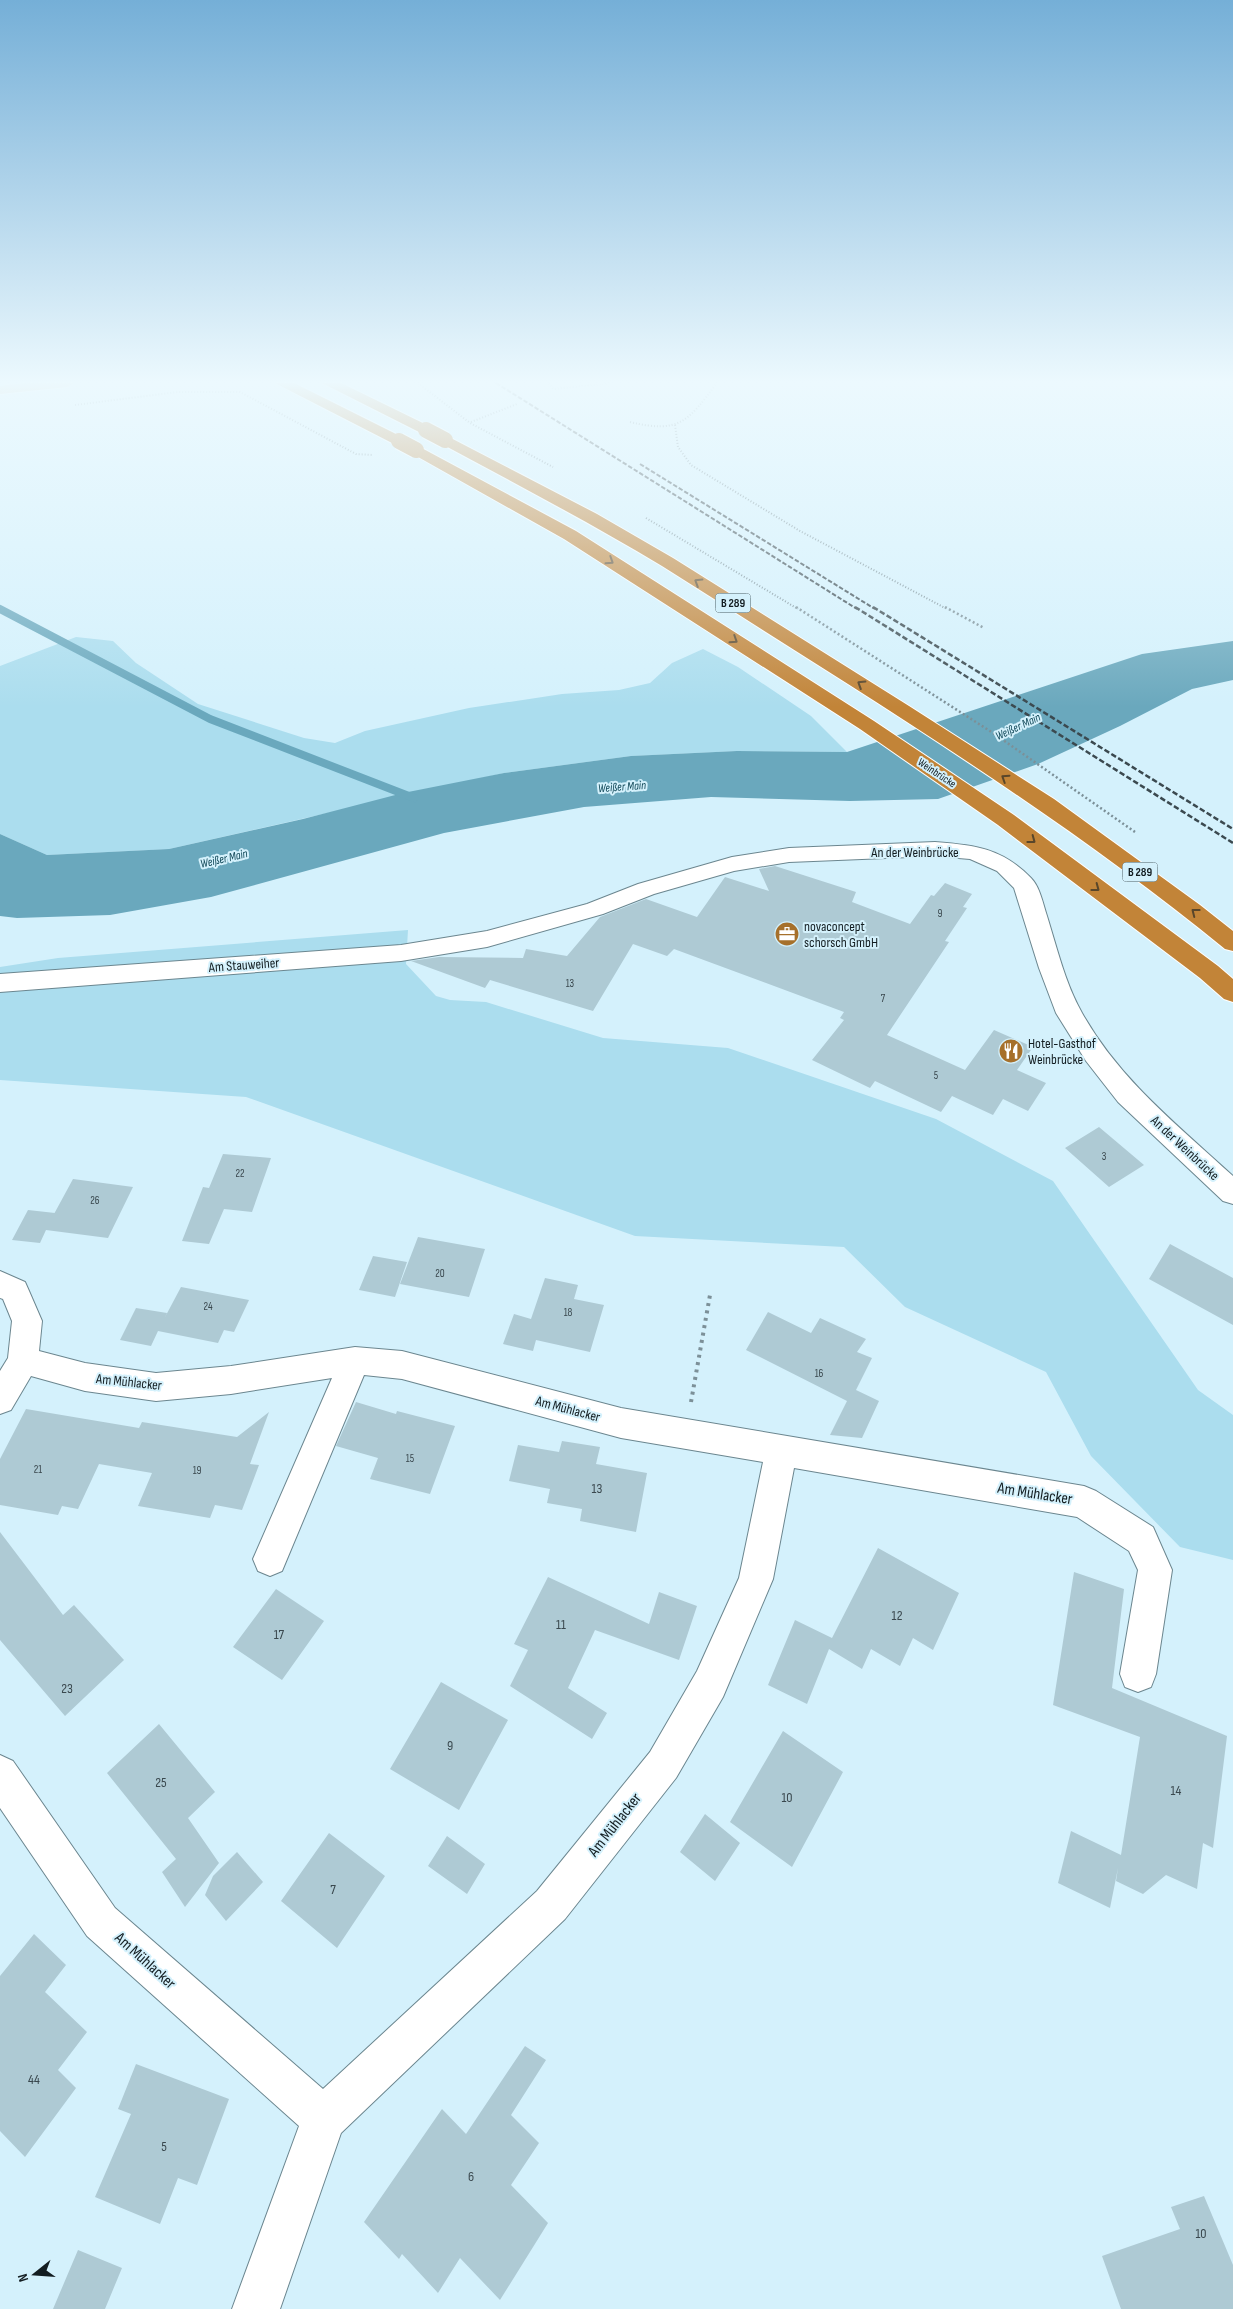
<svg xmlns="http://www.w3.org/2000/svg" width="1233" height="2309" viewBox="0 0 1233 2309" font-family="'Sofia Sans Condensed',sans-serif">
	<rect width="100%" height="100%" fill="#d4f1fc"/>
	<path fill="#abddee" d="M76,637L113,641L136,663L198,704L304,738L335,743L365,731L469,708L562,694L619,690L650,683L672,663L703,649L738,667L811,716L847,752L737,751L631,756L504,773L169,849L47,855L0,834V666Z
		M408,930L406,964L436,996L450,1000L486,1002L603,1038L728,1048L936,1119L1053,1181L1198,1390L1233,1415V1560L1180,1547L1091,1456L1046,1372L905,1307L844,1247L635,1236L246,1097L0,1080V967L58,958Z"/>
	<path fill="#6aa8bd" d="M1233,641V680L1192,689L1120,726L1038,764L938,799L850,801L711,797L584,807L444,833L211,897L110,915L17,918L0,916V834L47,855L169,849L303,819L403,793L504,773L631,756L737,751L847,752L1142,654Z"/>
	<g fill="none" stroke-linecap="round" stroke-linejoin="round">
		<path stroke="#6aa8bd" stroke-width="8" d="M0,609L210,719L414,798"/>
	</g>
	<path fill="#aecad4" d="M775,866L856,892L852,902L910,924L931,895L934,896L945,883L972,894L963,907L967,908L945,941L949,942L887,1035L965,1070L994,1030L1033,1047L1017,1070L1046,1083L1028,1111L1003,1099L993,1115L952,1096L941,1112L875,1081L870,1088L812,1060L844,1020L840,1018L844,1012L674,949L667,956L633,944L593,1011L490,980L485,988L411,961L439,957L523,958L526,949L567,956L600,917L646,899L697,917L725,877L769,891L759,869Z
		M1099,1127L1144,1165L1109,1187L1065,1148Z
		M223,1154L271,1158L252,1212L224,1209L209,1244L182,1241L203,1187L209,1188Z
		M73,1179L133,1187L108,1238L46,1230L40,1243L12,1240L28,1210L55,1213L54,1214Z
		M418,1237L485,1249L469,1297L400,1284Z
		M1170,1244L1233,1278V1325L1149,1279Z
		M373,1256L407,1262L395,1297L359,1290Z
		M545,1278L578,1285L574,1299L604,1305L590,1352L536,1340L533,1351L503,1344L514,1314L531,1319Z
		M181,1287L249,1300L234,1332L224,1330L218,1343L158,1331L151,1346L120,1340L136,1308L167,1313L164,1319Z
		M768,1312L811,1333L820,1318L866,1339L857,1352L872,1358L856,1390L879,1401L862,1438L830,1435L847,1401L746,1350Z
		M356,1402L396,1414L397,1411L455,1426L430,1494L370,1479L378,1458L336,1446Z
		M26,1409L139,1428L142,1422L237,1437L269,1412L250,1464L259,1465L242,1510L215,1505L210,1518L138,1506L152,1473L99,1464L78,1509L62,1506L58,1515L0,1505V1459Z
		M562,1441L600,1447L596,1464L647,1473L636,1532L580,1521L582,1509L547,1503L550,1489L509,1481L518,1445L559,1452Z
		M0,1532L63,1615L74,1605L124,1660L65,1716L0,1640Z
		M878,1548L959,1593L933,1650L913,1638L900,1666L871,1649L862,1669L829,1649L807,1704L768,1685L795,1620L832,1638Z
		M1074,1572L1124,1589L1112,1688L1227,1736L1213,1848L1203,1843L1197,1889L1166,1875L1143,1894L1116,1881L1118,1868L1110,1908L1058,1883L1071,1831L1121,1855L1140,1737L1053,1705Z
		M548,1577L649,1624L659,1592L697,1606L679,1660L595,1630L568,1688L607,1713L592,1739L510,1686L528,1650L514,1644Z
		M276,1589L324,1621L282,1680L233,1647Z
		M441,1682L508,1720L459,1810L390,1769Z
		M159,1724L215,1792L188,1818L219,1863L185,1907L162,1872L176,1859L107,1773Z
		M783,1731L843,1772L792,1867L730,1822Z
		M705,1814L740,1843L715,1881L680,1852Z
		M329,1833L385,1876L337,1948L281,1901Z
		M447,1836L485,1864L467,1894L428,1866Z
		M237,1852L263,1882L226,1921L205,1895L213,1876Z
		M34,1934L66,1965L45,1992L87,2032L58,2070L76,2088L25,2157L0,2131V1976Z
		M525,2046L546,2060L511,2115L539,2143L511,2185L548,2223L500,2300L460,2258L438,2293L402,2254L399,2259L364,2222L442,2109L466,2134Z
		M136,2064L229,2099L197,2185L178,2178L160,2224L95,2197L131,2114L118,2109Z
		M1204,2196L1233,2265V2309H1121L1102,2256L1180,2229L1171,2207Z
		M78,2250L122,2268L105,2309H53Z"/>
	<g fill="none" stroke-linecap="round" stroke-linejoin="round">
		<defs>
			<path id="minor" d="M935,842C975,845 1002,848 1031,878C1040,887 1043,904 1047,916C1057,948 1065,983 1082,1013C1119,1079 1177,1125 1233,1176V1204L1223,1201L1118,1102L1086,1061L1056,1013L1039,968L1014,888L997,871L970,859L935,856L789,862L734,871L654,894L603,914L487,947L401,961L0,992V974L401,945L487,931L587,904L638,884L732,857L789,848Z
				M0,1271L25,1282L29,1291L42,1321L39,1351L85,1363L156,1373L231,1366L355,1347L402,1351L621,1408L1084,1486L1096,1491L1153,1527L1172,1570L1156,1674L1151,1687L1138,1692L1125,1687L1120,1674L1138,1570L1129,1551L1077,1517L794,1468L773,1579L723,1697L676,1778L565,1919L341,2133L280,2309H232L299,2126L87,1936L0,1808V1755L13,1761L115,1908L323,2089L537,1891L650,1752L697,1671L739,1578L763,1462L621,1438L402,1379L364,1375L282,1571L270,1576L258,1571L253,1559L332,1378L231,1394L156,1401L85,1391L31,1376L11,1410L0,1414V1371L8,1358L12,1321L3,1299L0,1298Z"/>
			<path id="major" d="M23,383H74L67,387L0,394V386Z"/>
			<path id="highway" d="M275,383H294L404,438L407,441L404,444H394Z
				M322,383H341L431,427L434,430L431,433H421Z
				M445,435L597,514L673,558L909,706L1054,799L1200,905L1233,931V951L1225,949C1106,852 978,767 848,684C786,645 724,605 662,566C589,522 514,483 440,443L437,440L440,437Z
				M416,445L576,531L874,721L1014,815L1218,966L1233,979V1002L1224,999L1200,978L998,825L860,729L564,539L411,453L408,450L411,447Z"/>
		</defs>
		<use href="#minor" stroke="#6b868f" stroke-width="2"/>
		<use href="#major" stroke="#fff" stroke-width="2"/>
		<use href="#highway" stroke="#fff" stroke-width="2"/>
		<path stroke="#7c9098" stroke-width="2" stroke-dasharray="1 2" stroke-linecap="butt" d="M418,383L470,423L553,467
			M549,383L553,389L611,383
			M75,405L178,392H240L356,454L373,455
			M471,422L517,404
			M630,422C680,434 688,421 717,383
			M675,425L678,447L691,465L800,531L947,609
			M646,518L798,609"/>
		<path stroke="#7c9098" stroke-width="2.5" stroke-dasharray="2 2.5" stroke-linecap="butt" d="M796,607L993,733L1135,832
			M945,607L984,628"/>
		<path stroke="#7c9098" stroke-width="4" stroke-dasharray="3 4.5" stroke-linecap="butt" d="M691,1402L710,1295"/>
		<use href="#minor" fill="#fff" fill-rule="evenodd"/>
		<use href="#major" fill="#dab588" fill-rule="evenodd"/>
		<use href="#highway" fill="#c28438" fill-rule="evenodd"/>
		<path stroke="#3b494f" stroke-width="2" stroke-dasharray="4.5 2" stroke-linecap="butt" d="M496,383L857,609
			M640,464L875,609"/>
		<path stroke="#3b494f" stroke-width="2.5" stroke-dasharray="5.5 2.5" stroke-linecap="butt" d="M855,607L1233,843
			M873,607L1233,829"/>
		<defs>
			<path id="highway-bridge" d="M426,430L445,440
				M399,441L416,450"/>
		</defs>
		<use href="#highway-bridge" stroke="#fff" stroke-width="18" stroke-linecap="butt"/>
		<use href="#highway-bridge" stroke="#c28438" stroke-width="16"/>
	</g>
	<defs><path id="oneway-chevron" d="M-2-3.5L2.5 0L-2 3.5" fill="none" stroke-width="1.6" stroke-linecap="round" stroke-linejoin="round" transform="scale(1.25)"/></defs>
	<g stroke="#59462a">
		<use href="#oneway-chevron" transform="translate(610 561) rotate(33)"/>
		<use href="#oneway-chevron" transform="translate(698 582) rotate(-148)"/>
		<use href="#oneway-chevron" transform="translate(734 640) rotate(33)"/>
		<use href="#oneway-chevron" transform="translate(861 684) rotate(-148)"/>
		<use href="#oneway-chevron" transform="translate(1005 778) rotate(-147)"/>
		<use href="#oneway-chevron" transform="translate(1032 840) rotate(37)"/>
		<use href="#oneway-chevron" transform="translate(1096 888) rotate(37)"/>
		<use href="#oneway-chevron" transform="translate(1195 912) rotate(-142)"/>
	</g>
	<linearGradient id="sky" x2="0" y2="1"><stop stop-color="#75afd7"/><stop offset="0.54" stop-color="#ecf9fe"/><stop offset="1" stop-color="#ecf9fe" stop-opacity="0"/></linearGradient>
	<rect width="1233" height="707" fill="url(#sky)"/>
	<defs>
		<symbol id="office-disc" viewBox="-11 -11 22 22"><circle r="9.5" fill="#a6702b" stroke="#d4f1fc"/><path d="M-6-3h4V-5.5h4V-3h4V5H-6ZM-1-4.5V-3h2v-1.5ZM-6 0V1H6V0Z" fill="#fff"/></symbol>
		<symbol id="restaurant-disc" viewBox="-11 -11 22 22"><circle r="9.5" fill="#a6702b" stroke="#d4f1fc"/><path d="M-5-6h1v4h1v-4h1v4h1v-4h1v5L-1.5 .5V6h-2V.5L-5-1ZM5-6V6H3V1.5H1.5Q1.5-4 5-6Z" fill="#fff"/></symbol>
	</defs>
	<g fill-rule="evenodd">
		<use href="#office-disc" x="773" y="920" width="28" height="28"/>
		<use href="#restaurant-disc" x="997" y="1037" width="28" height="28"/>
	</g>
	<g text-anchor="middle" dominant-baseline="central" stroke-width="4" stroke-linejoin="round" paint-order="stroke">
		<g font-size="11" fill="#131d21" stroke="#d4f1fc">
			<text transform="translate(937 773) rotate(34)">Weinbrücke</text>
		</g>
		<g font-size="11" fill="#3a484e">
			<text x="940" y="913">9</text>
			<text x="570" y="983">13</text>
			<text x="883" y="998">7</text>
			<text x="936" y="1075">5</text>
			<text x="1104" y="1156">3</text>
			<text x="240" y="1173">22</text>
			<text x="95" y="1200">26</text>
			<text x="440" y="1273">20</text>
			<text x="208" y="1306">24</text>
			<text x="568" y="1312">18</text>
			<text x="819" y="1373">16</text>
			<text x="410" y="1458">15</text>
			<text x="38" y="1469">21</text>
			<text x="197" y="1470">19</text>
		</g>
		<g fill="#d4f1fc" stroke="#4d5d63" stroke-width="1">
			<rect x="715.5" y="593.5" width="35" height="19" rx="4"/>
			<rect x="1122.5" y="862.5" width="35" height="19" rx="4"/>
		</g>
		<g font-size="12" font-weight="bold" fill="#131d21">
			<text x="733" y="603">B 289</text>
			<text x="1140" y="872">B 289</text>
		</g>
		<g font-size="12" font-style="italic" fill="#114858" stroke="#d4f1fc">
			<text transform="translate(1018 727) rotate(-25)">Weißer Main</text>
			<text transform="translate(622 787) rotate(-4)">Weißer Main</text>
			<text transform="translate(224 859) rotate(-13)">Weißer Main</text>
		</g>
		<g font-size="14" fill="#131d21" stroke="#d4f1fc">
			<text x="915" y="852">An der Weinbrücke</text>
			<text transform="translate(244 965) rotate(-4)">Am Stauweiher</text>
			<text transform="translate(1185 1148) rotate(43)">An der Weinbrücke</text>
			<text transform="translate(129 1382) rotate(6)">Am Mühlacker</text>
			<text transform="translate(568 1409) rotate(15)">Am Mühlacker</text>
		</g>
		<g font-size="14" fill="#131d21" stroke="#d4f1fc" text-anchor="start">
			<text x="804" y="926">novaconcept<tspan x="804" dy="16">schorsch GmbH</tspan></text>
			<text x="1028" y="1043">Hotel-Gasthof<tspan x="1028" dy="16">Weinbrücke</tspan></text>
		</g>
		<g font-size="14" fill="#3a484e">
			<text x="597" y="1488">13</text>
			<text x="897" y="1615">12</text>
			<text x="561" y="1624">11</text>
			<text x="279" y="1634">17</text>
			<text x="67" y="1688">23</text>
			<text x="450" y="1745">9</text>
			<text x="161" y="1782">25</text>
			<text x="1176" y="1790">14</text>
			<text x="787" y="1797">10</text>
			<text x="333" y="1889">7</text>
			<text x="34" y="2079">44</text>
			<text x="164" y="2146">5</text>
			<text x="471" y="2176">6</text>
			<text x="1201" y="2233">10</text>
		</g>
		<g font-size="16" fill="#131d21" stroke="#d4f1fc">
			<text transform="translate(1035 1494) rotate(9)">Am Mühlacker</text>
			<text transform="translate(615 1825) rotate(-52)">Am Mühlacker</text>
			<text transform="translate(145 1961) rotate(42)">Am Mühlacker</text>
		</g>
	</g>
	<g transform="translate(35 2274) rotate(253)" stroke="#d4f1fc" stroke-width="4" paint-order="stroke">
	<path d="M0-4L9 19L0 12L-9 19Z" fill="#131d21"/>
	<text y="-8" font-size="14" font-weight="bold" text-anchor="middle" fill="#131d21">N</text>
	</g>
</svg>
